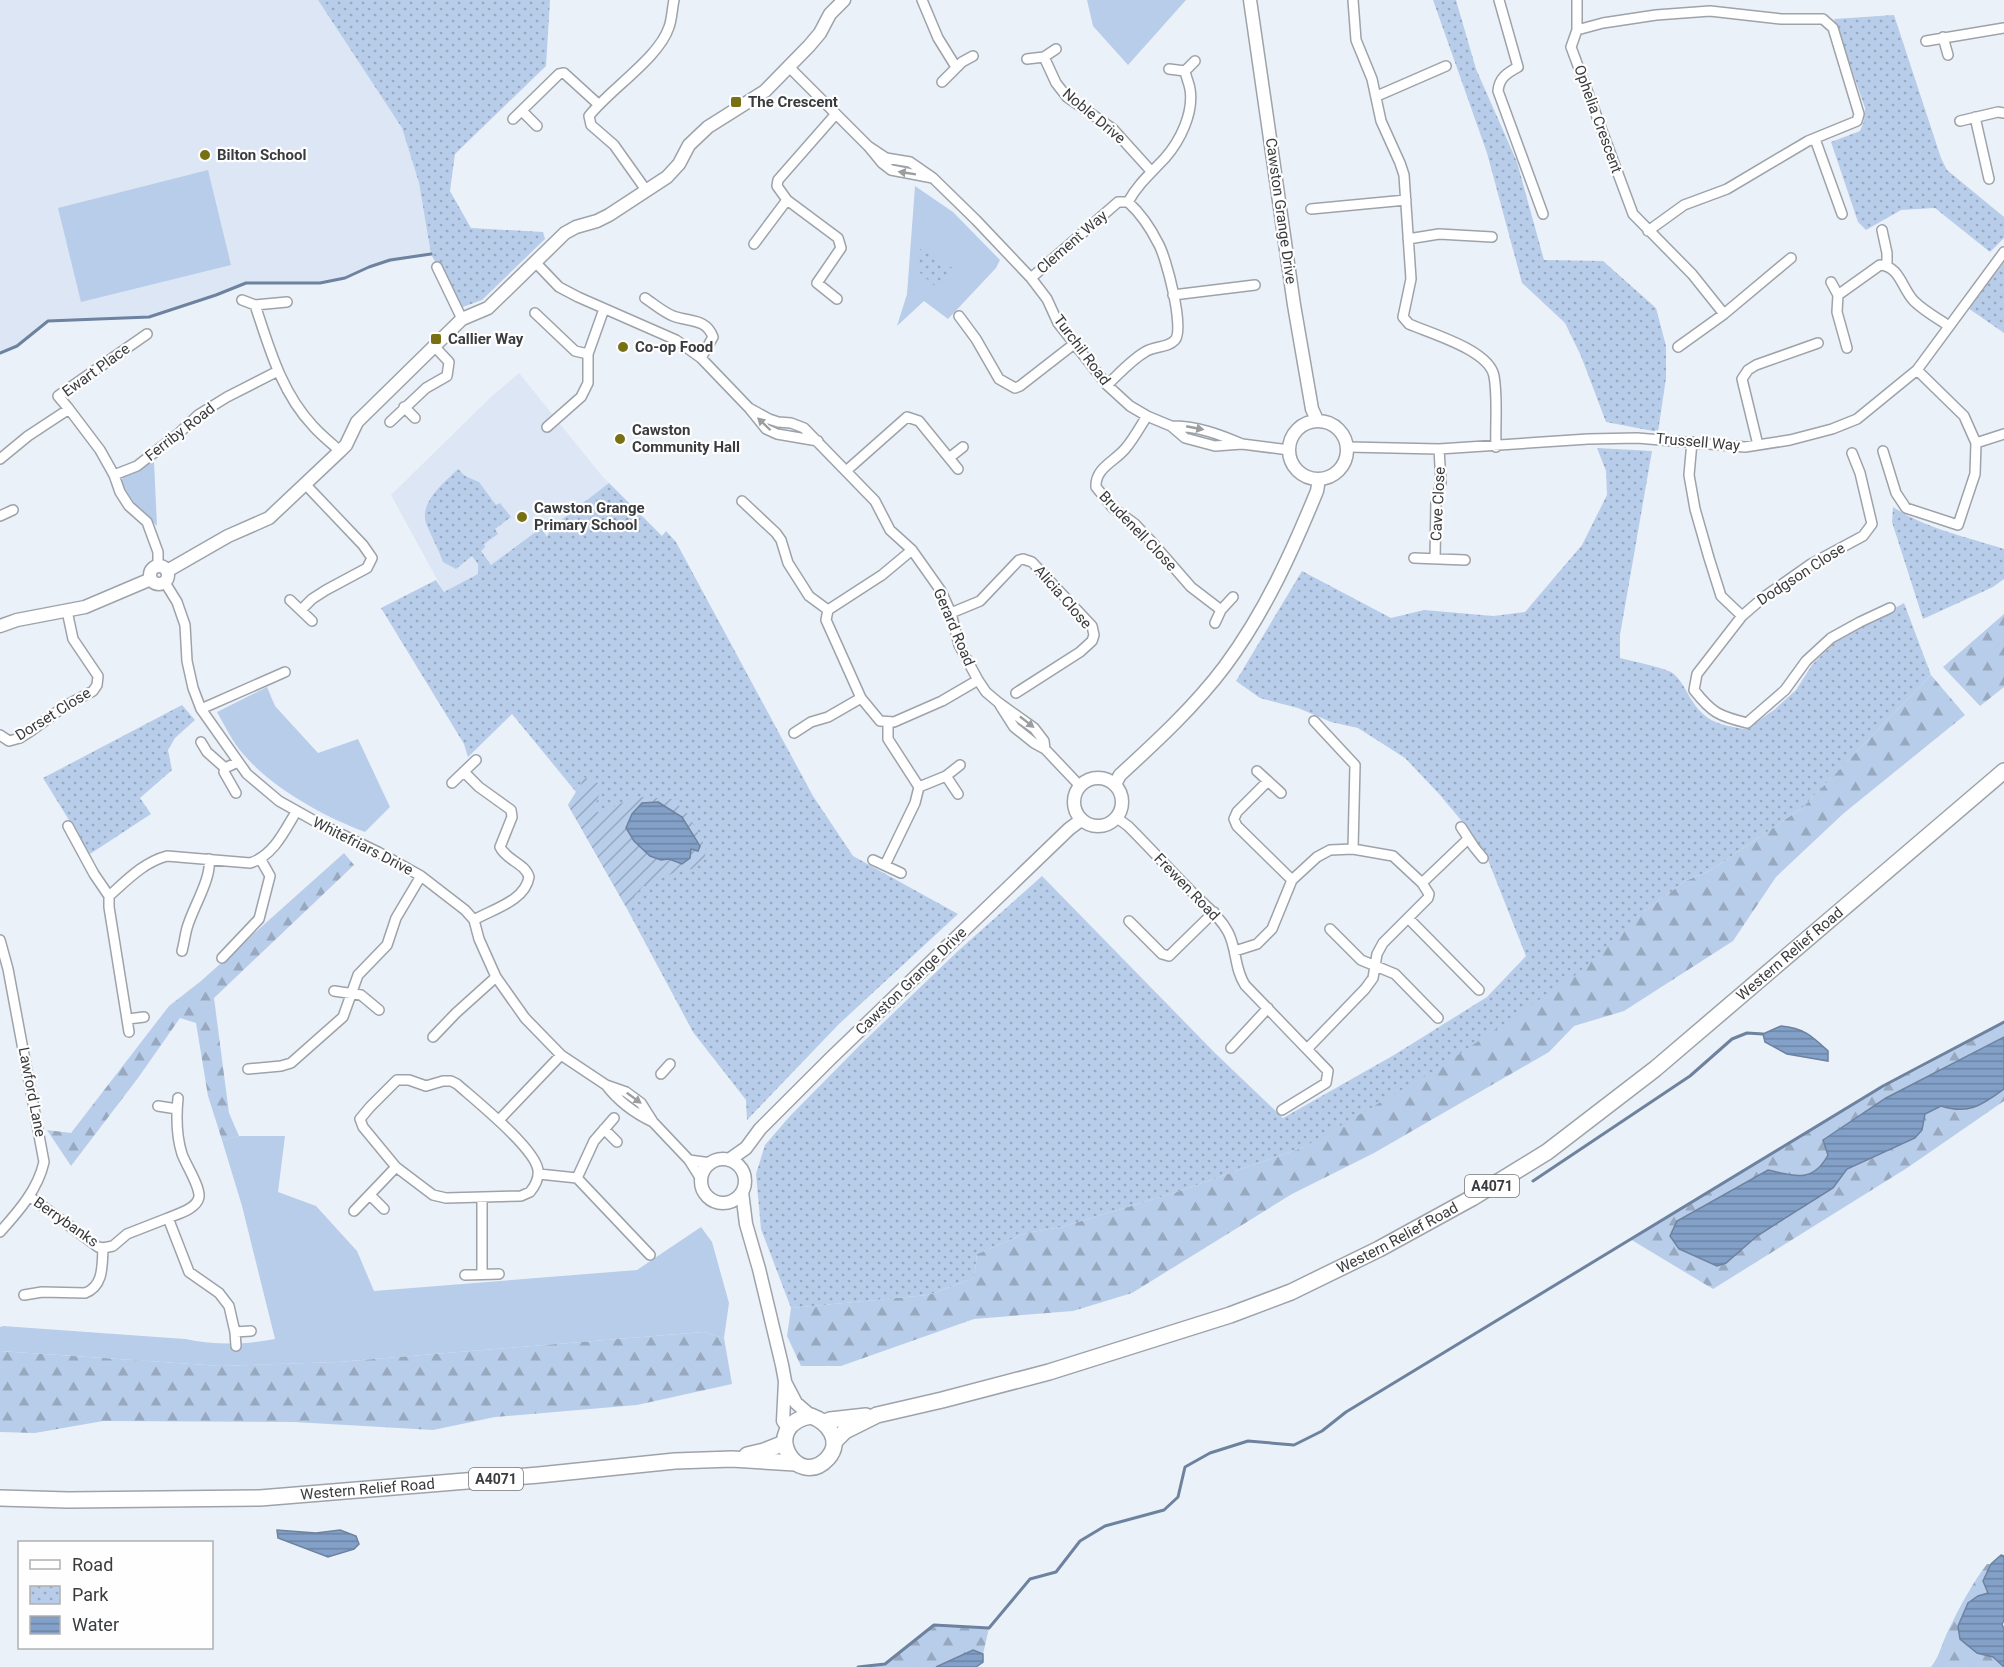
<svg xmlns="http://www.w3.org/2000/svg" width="2004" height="1667" viewBox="0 0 2004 1667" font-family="Roboto,sans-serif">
	<defs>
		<pattern id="forest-firs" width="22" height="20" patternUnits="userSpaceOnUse" patternTransform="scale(1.5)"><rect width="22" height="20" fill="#b8cdea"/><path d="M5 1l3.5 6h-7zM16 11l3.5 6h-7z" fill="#97a8bf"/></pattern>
		<pattern id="park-dots" width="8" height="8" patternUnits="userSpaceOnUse" patternTransform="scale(1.5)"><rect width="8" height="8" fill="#b8cdea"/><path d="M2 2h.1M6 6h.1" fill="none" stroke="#97a8bf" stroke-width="1.8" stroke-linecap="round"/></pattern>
		<pattern id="garden-furrows" width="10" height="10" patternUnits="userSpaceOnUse" patternTransform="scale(1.5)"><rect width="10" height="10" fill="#b8cdea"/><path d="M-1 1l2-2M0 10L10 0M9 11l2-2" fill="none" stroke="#97a8bf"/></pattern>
		<pattern id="water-rules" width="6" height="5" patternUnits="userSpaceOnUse" patternTransform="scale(1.5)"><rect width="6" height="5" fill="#83a1c8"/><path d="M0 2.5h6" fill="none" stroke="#6c84a4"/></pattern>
	</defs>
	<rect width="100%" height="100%" fill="#ebf1f8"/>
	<path fill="#dde6f4" d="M0,0H318L402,128L419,183L431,254L369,267L345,278L320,283H246L216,295L149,317L48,321L17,346L0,353Z
		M519,373L602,476L662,536L444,592L391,495L491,397Z"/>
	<path fill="#b8cdea" d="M1087,0H1186L1128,65L1093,26Z
		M208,170L231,265L81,302L58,208Z
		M915,186L953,212L1000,260L996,268L948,319L924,301L897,326L907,294Z
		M154,461L157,526L137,507L121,483L123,477Z
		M267,687L275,706L318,753L358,739L390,807L365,832C323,816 274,789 244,755C233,743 225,726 217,712Z
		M239,1136H285L278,1192L316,1206L357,1251L374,1291L637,1270L701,1227L712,1242L729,1303L724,1338L703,1332L338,1362L221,1366L0,1351V1327L3,1326L185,1339C215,1345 244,1345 275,1339L242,1206L222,1140Z"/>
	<path fill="url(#forest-firs)" d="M2004,614V687L1980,706L1943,667Z
		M1931,675L1965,715L1844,813L1776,877L1733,941L1624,1011L1574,1026L1549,1052L1374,1153L1292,1194L1132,1293L1073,1311L974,1319L841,1366H801L787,1336L791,1308L928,1295L974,1278L977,1254L1026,1233L1061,1227L1174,1193L1304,1147L1645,911L1685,881L1711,870L1802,808Z
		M344,853L354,865L214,998L229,1113L239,1136L222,1140L208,1096L196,1023L180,1018L138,1078L71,1166L47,1130L71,1133L169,1006L201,981Z
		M2004,1022V1037L1886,1098L1823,1139L1828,1155C1813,1183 1795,1176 1768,1170L1679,1249L1726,1263L1757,1236L1833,1188L1847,1169L1915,1138L1922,1130L1925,1114L1941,1106C1969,1115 1982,1104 2004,1089V1101L1907,1168L1713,1289L1630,1239L1883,1086L1919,1069Z
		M703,1332L724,1338L732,1384L637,1405L495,1417L433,1430L294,1422L103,1421L35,1433L0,1432V1351L221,1366L338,1362Z
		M1987,1564H1991L1983,1581L1988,1593L1978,1596L1977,1653L1993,1657L2004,1667H1931C1940,1656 1942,1642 1949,1629C1960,1606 1972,1584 1987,1564Z
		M934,1625L989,1628L983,1654L972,1650L936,1667H858L886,1664Z"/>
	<path fill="url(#park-dots)" d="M318,0H550L546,66L455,154L450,191L471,228L543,232L545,239L482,300L463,307L461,311L431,254L419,183L402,128Z
		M1433,0H1456L1476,69L1517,162L1544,260L1603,261L1656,308L1666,346V378L1658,432L1606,422L1581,356L1565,323L1522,283L1487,153Z
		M1894,15L1941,158L1947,170L2004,217V238L1990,252L1935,208L1901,210L1866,230L1858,222L1831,142L1860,131L1864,121L1865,108L1834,19Z
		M920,249L956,270L937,288L917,270Z
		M2004,262V333L1968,308Z
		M1597,448L1652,451L1620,635V658C1635,662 1657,666 1671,672C1679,677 1684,687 1688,694C1703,721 1717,725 1746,729L1774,710L1796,690L1812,665L1837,640L1904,603L1931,675L1802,808L1711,870L1685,881L1645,911L1577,974L1439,1068L1304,1147L1174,1193L1061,1227L1026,1233L977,1254L974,1278L928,1295L791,1308L761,1229L756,1174L765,1145L790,1116L860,1045L959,950L1042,876L1215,1053L1283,1118L1394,1055L1487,997L1526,956L1486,855L1465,825L1440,795L1405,758L1358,728L1331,722L1298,708L1260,698L1236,681L1302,571L1391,618L1424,610L1493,616L1525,612L1582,545L1607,495L1606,471Z
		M458,469L465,476L479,482L496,505L500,503L511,517L495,529L498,534L484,544L485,547L481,551L491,565L541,528L547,537L551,528L609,483L662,536L666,531L676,542L813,796L853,856L958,914L839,1024L747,1120L746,1100L693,1032L626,907L568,805L576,792L512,714L468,757L464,744L381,608L436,580L444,592L478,574V564L472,556L456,569L443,562C438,548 431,536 426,523C419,502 445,482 458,469Z
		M1893,507C1927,529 1967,537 2004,549V579L1993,587L1923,619L1892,522Z
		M182,705L195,720L175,738L168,750L172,770L140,798L151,814L90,854L43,778Z"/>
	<path fill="url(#garden-furrows)" d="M583,777L603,785L594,808L600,814L619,804L640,797L672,799L688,814L706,848L705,857L692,869L676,872L643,886L626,907L568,805L576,792L579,791Z"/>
	<path fill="url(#water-rules)" stroke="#6d829f" stroke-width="1.5" d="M658,802L682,817L700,846L698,851L691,849L690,858L682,864L669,859L661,860L650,856L634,841L626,828L632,814L642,803Z
		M1781,1026C1804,1028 1812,1036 1828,1051V1061L1787,1054L1765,1042L1763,1034Z
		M2004,1037V1089C1982,1105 1969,1115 1941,1106L1925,1114L1922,1130L1915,1138L1847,1169L1833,1188L1757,1236L1726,1263L1717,1266L1679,1249L1670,1236L1677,1221L1768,1170C1795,1176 1813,1183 1828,1155L1823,1140L1886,1098Z
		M340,1530L356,1536L359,1544L354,1549L328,1557L278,1538L277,1530L316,1533Z
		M2001,1555L2004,1556V1621L2002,1624L2004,1629V1667L1993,1657L1977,1653L1960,1639L1958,1626L1968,1603L1978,1596L1988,1593L1983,1581L1991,1564Z
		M973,1650L983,1654V1662L976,1667H936Z"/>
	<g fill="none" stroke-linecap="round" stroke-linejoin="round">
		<path stroke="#6d829f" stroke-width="3" d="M0,353L17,346L48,321L149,317L216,295L246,283H320L345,278L369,267L390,260L431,254
			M1533,1181L1690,1076L1732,1039L1747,1033L1763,1034
			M858,1667L885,1664L934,1625L989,1628L1030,1579L1056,1572L1080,1541L1105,1526L1164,1510L1178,1497L1185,1467L1210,1453L1248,1441L1294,1445L1322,1431L1346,1412L1883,1086L2004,1022"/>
		<defs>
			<path id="minor" d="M922,0L938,38L956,67
				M1353,0L1356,40L1372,79L1381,121L1400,163L1404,175L1411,279L1403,317L1409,324C1432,334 1489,350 1494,376C1498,398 1495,425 1496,447
				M1499,0L1518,67C1507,73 1499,78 1498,91L1543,214
				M1577,0V30L1571,47L1633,214L1692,274L1724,314L1791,258
				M1577,30L1603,23L1656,15L1710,11L1781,19H1823L1833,28L1859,114L1857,121L1808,141L1727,189L1684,205L1648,231
				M1943,37L1948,55
				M1926,41L2004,28
				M1044,57L1056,83L1067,97L1113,129L1151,171
				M1027,59L1044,57L1056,49
				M788,66L868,146L882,163L891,170L933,178L910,162L886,158L868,146
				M1169,69L1185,71L1195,61
				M942,82L962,62L973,56
				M1377,96L1446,66
				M522,111L537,126
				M835,115L778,180L777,186L787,200L838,238L841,248L817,283L837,299
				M1975,117L1989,179
				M513,119L559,74L564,73L598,104
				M1960,121L1998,112L2004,113
				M1815,139L1842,214
				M933,178L976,220L1031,278L1047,299L1058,323L1107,385L1130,406L1147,416L1171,426
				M646,190L614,145L591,125L589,116C610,89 659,58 669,27C672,19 672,9 674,0
				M1128,202C1138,184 1151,173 1165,158C1180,141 1194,113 1190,89C1189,83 1186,77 1185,71
				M1311,209L1406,200
				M1882,230L1887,253V265
				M1408,239L1439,234L1492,237
				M754,244L787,200
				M535,262L559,287L578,297L676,340L701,358L749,408
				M437,267L462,319
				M1031,278L1118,202H1128C1140,213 1151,229 1158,243C1166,256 1185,329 1175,340C1168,348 1154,346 1145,352C1131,360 1119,374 1107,385
				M1831,282L1838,295L1837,312L1847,348
				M1173,295L1255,285
				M1838,295L1880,265C1900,266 1902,289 1914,301C1924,311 1937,318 1949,326
				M645,298C654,304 663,312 673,316C689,322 706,318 713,337L701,358
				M242,300L255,305L287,302
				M255,305C269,347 281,392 313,426C321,435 331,443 340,451
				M535,313L575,351L588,354
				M959,316L976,339L999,379L1015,388L1020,386L1074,344
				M1678,347L1724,314
				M404,407L415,418
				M69,409L58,396L147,334
				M1147,416C1140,427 1133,440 1125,449C1114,462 1095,468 1096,487L1113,508L1135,524L1150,540L1191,587L1221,610
				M390,422L426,388L447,376L449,362L435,347
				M547,427L581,397L588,383V354L604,309
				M818,441L777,434L766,429L749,408L769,419L778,422L791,423L804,428L875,501L890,530L912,550L941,591L951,613L959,645L978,680L986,692L999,703L1034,728L1044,741L1045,749
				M1692,442L1689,475L1695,509L1709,558L1721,596L1742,616
				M1976,443L2004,434
				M1242,444C1219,434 1197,426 1171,426L1185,438L1215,446L1242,444L1289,450
				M1758,445L1742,379L1748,370L1756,365L1818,343
				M1348,447L1439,449L1588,439L1637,438L1745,447L1790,440L1832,429L1857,419L1917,370L2004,252
				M1883,451L1896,493L1906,508L1958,525L1975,474L1976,443L1964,416L1917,370
				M1852,453L1860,473L1872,524L1863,536L1811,564L1764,597L1742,616L1697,674L1694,690C1712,713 1719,716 1747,723L1785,690L1806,661L1831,638L1860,622L1890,608
				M949,458L963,447
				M0,459L28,436L69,409L100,450L114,475L120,492L129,506L147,522L158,552V566
				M846,471L907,417L919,421L958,469
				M114,475L137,466L178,434L198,415L227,397L278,371
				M742,501L776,533L781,540L788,563L809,596L828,610
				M0,516L13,510
				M912,550L882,575L828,610L826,620L861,698L880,721L894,722L942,701L978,680
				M1414,558L1465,560
				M1435,559L1436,502L1441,482L1439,449
				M164,581L177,602L185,625L187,661L193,688L201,709L247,774L279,801L320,824L378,852L421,876L465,910L474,920L479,939L496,977L525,1018L561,1055L606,1085L626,1092L641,1103L653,1122L689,1160L701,1179
				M290,600L312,621
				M301,610L312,599L326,590L367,568L372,558L363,545L305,484
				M951,613L980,601L1019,560L1023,559L1032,562L1092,626L1094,635L1092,641L1080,652L1016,693
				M1215,623L1221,610L1233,597
				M1000,705L1014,727L1034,743L1045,749L1080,786
				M201,709L285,672
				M1314,721L1355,765L1353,849
				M794,733L811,722L828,717L861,698
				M0,735L9,741L20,738L31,731L65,706L93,691L97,685L98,676L73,639L67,611
				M201,742L207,752L225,768
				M1257,771L1281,793
				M464,772L479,787L511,810L512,817L500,847C507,861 525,863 529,877C525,901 493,909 474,920
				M1268,781L1237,812L1234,819L1237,826L1292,880
				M452,783L476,760
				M919,787L946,776
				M236,793L224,772L225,768L238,762
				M958,794L946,776L960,765
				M1117,818L1128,826C1149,847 1169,869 1190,890C1203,904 1219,915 1228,932C1237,949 1234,968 1245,985L1328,1071L1326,1083L1282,1110
				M68,826L94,874L109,896
				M1461,827L1474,847L1483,858
				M873,860L901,873
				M885,865L915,803L919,787L888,739V723
				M1422,883L1468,839
				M1409,919L1479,990
				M1129,921L1162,954L1169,956L1214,912
				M1330,929L1361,960L1395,974L1438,1018
				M0,940L8,969L44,1162C38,1189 19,1211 0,1232
				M182,951C184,944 185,935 187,928C193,907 212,878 209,859
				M1235,951L1257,944L1272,929L1292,880L1317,857L1330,850L1353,849L1393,856L1422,883L1429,894L1428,898L1383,943L1377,954L1373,978L1365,989L1308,1048
				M222,958L259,919L270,876L261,860
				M334,991L361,995L379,1010
				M128,1019L144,1017
				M129,1032L109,907V896C127,880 144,862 167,856L250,863C273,856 284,832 296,812
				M433,1037L456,1013L496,977
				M1231,1048L1268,1008
				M248,1069L281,1066L291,1063L343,1017L358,975L387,945L396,918L421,876
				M661,1074L670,1064
				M397,1080H409L426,1086L443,1081H451L457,1084C475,1100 535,1148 538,1170C539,1178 535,1186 530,1192L521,1196L446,1198L433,1195L396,1167L363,1127L360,1119L370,1107Z
				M606,1085C619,1102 634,1113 653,1122
				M158,1106L177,1109
				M499,1120L561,1055
				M604,1129L617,1142
				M689,1160L711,1163
				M539,1174L577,1178L650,1255
				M577,1178L594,1141L614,1118
				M370,1195L384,1209
				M29,1196L98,1247L103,1248
				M354,1211L396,1167
				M168,1218C177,1214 197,1209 199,1197C200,1186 186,1165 182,1154C176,1135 176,1118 178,1098
				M482,1274V1198
				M465,1275L499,1274
				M24,1295L42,1292L85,1293C104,1286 102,1265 103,1248L113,1246L127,1234L168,1218L189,1272L219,1293L229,1306L235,1332L236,1346
				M235,1332L251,1331"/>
			<path id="tertiary" d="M1250,0L1294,305L1312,409L1317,420
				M1289 450a29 29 0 1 1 58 0a29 29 0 1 1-58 0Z
				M150 575a9 9 0 1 1 18 0a9 9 0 1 1-18 0Z
				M167,571L228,536L269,518L340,451L346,445L357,422L462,319L488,308L565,233L576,227L597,221L609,215L667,177L679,164L689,145L708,127L765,91L809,46L820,33L830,14L844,0
				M0,626L17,620L85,607L151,579
				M1074 802a24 24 0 1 1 48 0a24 24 0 1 1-48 0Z
				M1115,784L1120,775C1157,741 1195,706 1225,666C1265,612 1292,552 1317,491L1319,479
				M701 1181a22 22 0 1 1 44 0a22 22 0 1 1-44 0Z
				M729,1160L746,1148L760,1129L830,1059L1069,829L1081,820
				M742,1192L746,1224L759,1269L782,1365L785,1381L783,1421L788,1428
				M785,1382L796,1403L811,1416"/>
			<g id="trunk">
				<path d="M811,1416C828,1422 843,1441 828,1458C797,1492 758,1425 811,1416Z"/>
				<path d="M825,1422L830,1420L866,1416"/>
				<path id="s1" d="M834,1442L845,1431L877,1415L942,1400L1049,1372L1230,1315L1291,1292L1379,1249L1472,1198L1547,1152L1655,1069L2004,771"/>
				<path d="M747,1455L764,1451L784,1443"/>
				<path id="s2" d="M0,1498L68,1500L260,1498L539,1475L675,1461L732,1459L795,1463"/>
			</g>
		</defs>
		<use href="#minor" stroke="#9ea3aa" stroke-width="12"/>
		<use href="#tertiary" stroke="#9ea3aa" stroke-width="15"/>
		<use href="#trunk" stroke="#9ea3aa" stroke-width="18"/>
		<use href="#minor" stroke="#fff" stroke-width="9"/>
		<use href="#tertiary" stroke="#fff" stroke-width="12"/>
		<use href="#trunk" stroke="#fff" stroke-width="15"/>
	</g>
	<defs><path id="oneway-solid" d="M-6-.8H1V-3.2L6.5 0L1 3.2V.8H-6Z" transform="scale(1.5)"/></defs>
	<g fill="#9c9d9e">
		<use href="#oneway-solid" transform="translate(907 173) rotate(-171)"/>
		<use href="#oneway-solid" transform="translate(764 424) rotate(-136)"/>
		<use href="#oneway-solid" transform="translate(1195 428) rotate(11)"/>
		<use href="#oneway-solid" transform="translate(1027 722) rotate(38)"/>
		<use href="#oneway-solid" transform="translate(634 1098) rotate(36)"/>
	</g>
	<g fill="#777113" stroke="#fefefe" stroke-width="2">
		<rect x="730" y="96" width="12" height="12" rx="3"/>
		<circle cx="205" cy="155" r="6"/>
		<rect x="430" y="333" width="12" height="12" rx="3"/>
		<circle cx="623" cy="347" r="6"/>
		<circle cx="620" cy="439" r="6"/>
		<circle cx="522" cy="517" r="6"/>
	</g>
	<g text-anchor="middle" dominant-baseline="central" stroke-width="4.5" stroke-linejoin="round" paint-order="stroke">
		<g fill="#fefefe" stroke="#747678" stroke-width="1.5">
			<rect x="1465" y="1175" width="54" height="22" rx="4.5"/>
			<rect x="469" y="1468" width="54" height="22" rx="4.5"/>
		</g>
		<g font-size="14" font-weight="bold" fill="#393b3e">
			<text x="1492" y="1186">A4071</text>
			<text x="496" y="1479">A4071</text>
		</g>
		<g font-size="15" font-weight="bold" fill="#393b3e" stroke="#fefefe" text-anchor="start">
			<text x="748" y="102">The Crescent</text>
			<text x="217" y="155">Bilton School</text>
			<text x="448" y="339">Callier Way</text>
			<text x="635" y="347">Co-op Food</text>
			<text x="632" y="430">Cawston<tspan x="632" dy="17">Community Hall</tspan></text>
			<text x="534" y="508">Cawston Grange<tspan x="534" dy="17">Primary School</tspan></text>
		</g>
		<g font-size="15" fill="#393b3e" stroke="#fefefe">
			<text transform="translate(1094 116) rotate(40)">Noble Drive</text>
			<text transform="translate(1598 119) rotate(70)">Ophelia Crescent</text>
			<text transform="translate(1281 211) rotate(82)">Cawston Grange Drive</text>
			<text transform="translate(1072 242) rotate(-41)">Clement Way</text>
			<text transform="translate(1082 350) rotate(53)">Turchil Road</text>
			<text transform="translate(96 370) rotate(-36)">Ewart Place</text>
			<text transform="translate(180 432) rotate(-38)">Ferriby Road</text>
			<text transform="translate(1698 442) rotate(5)">Trussell Way</text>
			<text transform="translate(1438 504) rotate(-87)">Cave Close</text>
			<text transform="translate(1138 531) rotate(46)">Brudenell Close</text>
			<text transform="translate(1801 574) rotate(-33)">Dodgson Close</text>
			<text transform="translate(1063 597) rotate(49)">Alicia Close</text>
			<text transform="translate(954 627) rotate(67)">Gerard Road</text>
			<text transform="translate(53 714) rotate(-32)">Dorset Close</text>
			<text transform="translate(363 846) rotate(27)">Whitefriars Drive</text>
			<text transform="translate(1187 887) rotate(46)">Frewen Road</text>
			<text stroke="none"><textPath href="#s1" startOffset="1089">Western Relief Road</textPath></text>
			<text transform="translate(911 981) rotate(-44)">Cawston Grange Drive</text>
			<text transform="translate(32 1092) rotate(79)">Lawford Lane</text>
			<text transform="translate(66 1222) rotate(35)">Berrybanks</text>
			<text stroke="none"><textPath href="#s1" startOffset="603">Western Relief Road</textPath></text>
			<text stroke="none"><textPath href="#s2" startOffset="368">Western Relief Road</textPath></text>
		</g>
	</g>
	<rect x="18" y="1541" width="195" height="108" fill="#fefefe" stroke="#afb0b1" stroke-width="1.5"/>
	<rect x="30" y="1560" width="30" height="9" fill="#ffffff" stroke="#afb0b1" stroke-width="1.5"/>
	<text x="72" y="1571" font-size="18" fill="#393b3e">Road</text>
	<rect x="30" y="1586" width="30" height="18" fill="url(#park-dots)" stroke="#afb0b1" stroke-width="1.5"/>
	<text x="72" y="1601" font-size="18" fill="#393b3e">Park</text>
	<rect x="30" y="1616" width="30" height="18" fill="url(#water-rules)" stroke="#afb0b1" stroke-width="1.5"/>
	<text x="72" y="1631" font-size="18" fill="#393b3e">Water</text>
</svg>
